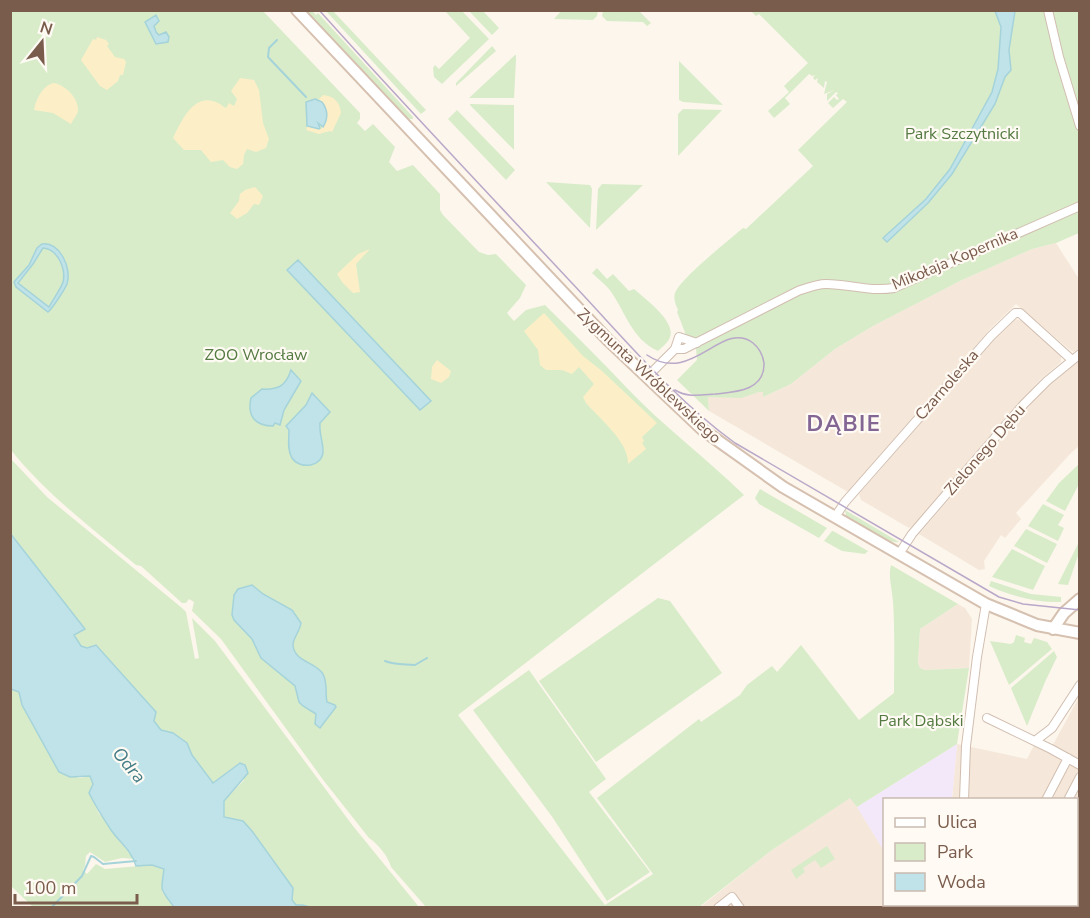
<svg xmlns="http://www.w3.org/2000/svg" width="1090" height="918" viewBox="0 0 1090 918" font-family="'Nunito Sans',sans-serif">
	<rect width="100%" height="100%" fill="#fdf6ec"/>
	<path fill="#f5e8da" d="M1056,243L1079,279V348L1074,352L1070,350L1016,304L991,328L848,492L709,411L708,397H741L759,392H763V397L791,384L835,349L873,326L962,280L1032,249Z
		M1016,319L1022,321L1061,356V362L1041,379L1008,415L982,445L983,447L913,526L909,528L861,500L859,494L993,340Z
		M1079,360V446L1071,453L1016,513L1021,519L1005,538L1001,535L984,561L985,569L979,570L919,534L1032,403L1052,382Z
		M958,604L965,608L972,619L969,668L925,670L920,668L918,663L920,629Z
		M1079,697V846H1077L1076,800H952L957,744L1027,759L1034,745L1049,752Z
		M851,797L884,851V904L941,905L943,907L699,908L772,850Z"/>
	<path fill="#f3e8fa" d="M957,744L952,799L884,800V851L857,807Z"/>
	<path fill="#d8ecc9" d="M562,10L598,11L597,16L593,20L554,19Z
		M10,11H263L360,113V119L357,123L365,131L373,124L395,147L389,162L397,171L413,165L440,194V210L443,215L479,252L488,255L496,254L526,285L520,298L507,313L514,321L526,310L545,305C572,332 600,359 626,387C663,426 706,458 744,495L458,715L605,905L653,874L597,798L699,719L701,722L740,695L747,685L772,666L777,672L801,645L859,720L894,693C894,663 895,632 893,602C892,588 888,577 891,565L958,604L920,629L918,663L920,668L925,670L969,668L957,744L857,807L850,798L772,850L699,907H426L391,867C388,856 378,844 369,838L324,781L221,639L192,611L194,602L189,599L186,603H182L141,566L136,565C93,529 47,495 11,450Z
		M306,11H312L316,15L318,13L413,117V119H407Z
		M326,11H333L426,110L421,114Z
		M445,11H462L489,39L442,84L434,77L433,68L435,65L439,69L470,38Z
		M469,11H483L499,28L492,35Z
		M603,11H639L651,23L647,26L643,22L607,21L602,16Z
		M751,11H1079V233L1056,243L1032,249L962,280L873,326L835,349L791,384L763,397V392H759L741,398L708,397L709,411L677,380L697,360L696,348L686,335L677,312L678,310C676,305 673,299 675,293C681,278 729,240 743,228L746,229L813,166L798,150L847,102L843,99L833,108L828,103L834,97L837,100L839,99L836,95L838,93L836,92L827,101V94L835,90L824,94L827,82L825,81L824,88L817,82L818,78L815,80L813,78L815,75L812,76L809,74L785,98L790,104L774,118L768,111L789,92L784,86L808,63L759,14L756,16Z
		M492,46L496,51L456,86V83Z
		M515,55H516V60L514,98H469Z
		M679,61L723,105L683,102L679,100Z
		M470,104L514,105V150L470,105Z
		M683,109L722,110L678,156V114Z
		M457,110L515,170L506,180L448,119Z
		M546,182L590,185L592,189L590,228Z
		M602,184L643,185L596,230L598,189Z
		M597,268L607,279L613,274L629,291L634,289C645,299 676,321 670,337C668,343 662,347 658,351C631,339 625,310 609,289C604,283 597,278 592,273Z
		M10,458L47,497L182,608L186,612L195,659L199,658L192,618L215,641L353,826L419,907L310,908L302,905L297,906L292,900V888L268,853L224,817V801L244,780L239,763L213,783L192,755L187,743L173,733L160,730L87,648L81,646L74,634L84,629L11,533Z
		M1079,464V484L1065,511L1046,501L1059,483Z
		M760,489L827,528L819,538L759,504L755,498Z
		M1043,504L1064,515L1058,525L1064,528L1058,541L1028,526Z
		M845,510L899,542C886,544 858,523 846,516Z
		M1026,529L1057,544L1047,563L1014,546Z
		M832,531H833L868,551L865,554L842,551L824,541Z
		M1079,542V553L1068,585L1058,584Z
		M1012,549L1045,566L1033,590L992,577Z
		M991,581L1031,594L1061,597V602C1037,603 1011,596 989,586Z
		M658,598L670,601L722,673L596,762L539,681Z
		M1016,635L1025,638L1024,642L1031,644L1034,638L1047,642L1052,649L1009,685L990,641L1011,644L1014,642Z
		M1054,651L1057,657L1045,682L1027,726L1011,688Z
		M529,670L606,779L589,792L650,872L607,901L553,818L473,710Z
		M10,689L19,691L22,705L59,772L80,778L90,776L93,780L90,793L99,814L105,819L110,829L134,859L122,858L105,862L90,852L86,856L85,866L83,870L87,874L96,864L105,869L151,865L165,869V871L162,892L174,907H33L11,886Z
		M827,846L835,859L821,868L815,860L803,868L805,872L796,879L791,870Z"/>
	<path fill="#fcefc7" d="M97,37L106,40L109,44L107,46L115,57L124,59L126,62L123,75H120L118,81L107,90L100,86L81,60L93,39L96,40Z
		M240,78L254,80L259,90L263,123L269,139L266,148L256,152L247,149L244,155L243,164L237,169L230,167L223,160L211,162L201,150H184L173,138C181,122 194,91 218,103C221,104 223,107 226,108L229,103L234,106L237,99L231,91Z
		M54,83C65,85 79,98 78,111C77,115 73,120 71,124L53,113L34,110C36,99 43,85 54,83Z
		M323,95C335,96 340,103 341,113L332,132L330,131L319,134L306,130L308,126L321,129L325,122L322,102L319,99Z
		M255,187L263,196L259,205L254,204L247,213L237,219L230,213L239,201L240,194L245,190Z
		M370,249L356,264L360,292L353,293L342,282L337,274L358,254Z
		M544,313L583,356L602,371L657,423L642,437L644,441L642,443L646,449L628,464C629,442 600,419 586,403L583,397L594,384L579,367L572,374L562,370H546L540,365L538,350L524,331Z
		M437,360L451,371L449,377L441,383L431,379L432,367Z"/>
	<path fill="#bfe3e8" stroke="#a5d3da" stroke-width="1.5" fill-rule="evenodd" d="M995,11H1015L1009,50L1011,70L1005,77L995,104L952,174L928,203L887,242L883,238L926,199L950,169L992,92L998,69L1001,27Z
		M156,15L159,21L154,26L156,32L159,35L166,32L169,37L168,42L156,44L145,22Z
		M315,99L322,102C328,110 328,119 323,127L318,123L320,128L319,129L307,126L306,102Z
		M42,244C60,242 72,268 67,284C65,289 52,309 48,312L16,287L14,282L29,265L37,248ZM43,248C58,249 66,269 63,282C62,287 52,301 49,307L18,283L33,264Z
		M298,260L431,401L420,410L287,270Z
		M291,370L301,381L284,410L280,425L275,423L273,426C255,426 247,416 251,398L262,389C278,390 286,386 291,370Z
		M312,393L330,412L320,423C319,433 323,442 323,451C323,467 300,470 292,458C287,450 289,439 289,430L286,426L306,405Z
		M10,533L85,629L74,635L81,646L87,648L96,645L156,712L154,721L161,730L173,733L187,743L192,755L213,783L240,763L245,765L248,773L224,801V817L243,821L252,831L293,888L292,900L296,905H302L310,907H174C159,887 161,892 164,869L152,865L136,866C132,851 120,843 111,830C103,818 96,807 89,793L93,784L90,776L70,777L59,772L22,705L19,692L11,689Z
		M252,585L263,594L292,610L301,623C300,631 293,638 293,645C294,662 316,662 323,674C328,684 325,693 327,702L335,705L336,707L320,728L315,724L316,714L303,706L299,702L295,686L261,658L252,639L234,620L232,615L234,595L238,589Z"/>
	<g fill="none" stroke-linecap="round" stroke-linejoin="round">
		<path stroke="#a5d3da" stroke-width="2" d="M277,40L269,48L268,57L306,97
			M385,661C394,665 404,664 415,665L427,658
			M51,908L82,876L91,856L94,857L103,864L136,861"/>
		<defs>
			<path id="street" d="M1048,10L1059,57L1080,126
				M675,349H684L798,291C807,288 817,284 826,284C850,284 869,292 894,288L1080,206
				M647,377L675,349L679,337L697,343
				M835,517L845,502L991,336L1015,313H1020L1071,359
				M899,554L912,534L1024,404L1047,381L1080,354
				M987,718L1051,749L1080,765
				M1035,741L1052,728L1080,685
				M964,800L966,746L977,657L986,604
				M1046,800L1068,758
				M1068,800L1080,777
				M1076,815L1080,810
				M996,904L997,908
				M718,908L732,897L740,908"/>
			<path id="secondary" d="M297,10L608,340L703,430L783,487L986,604L1037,625L1080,633
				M1053,629L1064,613L1080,599"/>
		</defs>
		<use href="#street" stroke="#d1beb0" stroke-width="10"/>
		<use href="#secondary" stroke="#d6c0b0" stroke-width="14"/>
		<use href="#street" stroke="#fff" stroke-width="8"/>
		<use href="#secondary" stroke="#fff" stroke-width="10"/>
		<path stroke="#b9a8c9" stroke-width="1.5" d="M319,10C401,102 486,191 570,281C623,337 673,398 735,443L999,597L1023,604L1080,610
			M647,355C692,386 722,319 753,343C759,348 763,356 764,363C765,391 735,392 715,394C701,395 688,398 675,390"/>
	</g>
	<g text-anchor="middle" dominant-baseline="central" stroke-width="4.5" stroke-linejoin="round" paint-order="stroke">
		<g font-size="16" fill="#537a41" stroke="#fffaf3">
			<text x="962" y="134">Park Szczytnicki</text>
			<text x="256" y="355">ZOO Wrocław</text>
			<text x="921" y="721">Park Dąbski</text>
		</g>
		<g font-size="16" fill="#7a5c4d" stroke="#fffaf3">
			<text transform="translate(955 259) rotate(-23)">Mikołaja Kopernika</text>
			<text transform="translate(649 376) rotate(43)">Zygmunta Wróblewskiego</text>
			<text transform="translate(947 385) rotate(-49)">Czarnoleska</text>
			<text transform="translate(985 450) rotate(-49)">Zielonego Dębu</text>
		</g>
		<g font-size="18" font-style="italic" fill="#437c86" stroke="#fffaf3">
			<text transform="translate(129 765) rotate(50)">Odra</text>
		</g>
		<g font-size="22" font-weight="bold" letter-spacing="1.5" fill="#846695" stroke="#fffaf3">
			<text x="844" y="424">DĄBIE</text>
		</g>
	</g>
	<rect width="1090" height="918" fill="none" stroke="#7a5c4d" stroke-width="24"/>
	<rect x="883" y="798" width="195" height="108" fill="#fffaf3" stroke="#cabbb1" stroke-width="1.5"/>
	<rect x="895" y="818" width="30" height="9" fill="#ffffff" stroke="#cabbb1" stroke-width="1.5"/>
	<text x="937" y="828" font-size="18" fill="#7a5c4d">Ulica</text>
	<rect x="895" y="843" width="30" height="18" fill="#d8ecc9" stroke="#cabbb1" stroke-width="1.5"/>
	<text x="937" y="858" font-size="18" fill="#7a5c4d">Park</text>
	<rect x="895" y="873" width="30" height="18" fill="#bfe3e8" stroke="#cabbb1" stroke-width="1.5"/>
	<text x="937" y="888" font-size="18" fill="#7a5c4d">Woda</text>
	<g transform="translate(42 42) rotate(18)" stroke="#fffaf3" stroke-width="4.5" paint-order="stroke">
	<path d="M0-4.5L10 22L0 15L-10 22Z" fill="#7a5c4d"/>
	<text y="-9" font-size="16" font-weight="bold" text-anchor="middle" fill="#7a5c4d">N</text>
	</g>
	<path d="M15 894v9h122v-9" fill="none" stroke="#7a5c4d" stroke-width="3"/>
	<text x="24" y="894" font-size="18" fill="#7a5c4d" stroke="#fffaf3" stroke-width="4.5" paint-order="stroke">100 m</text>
</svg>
